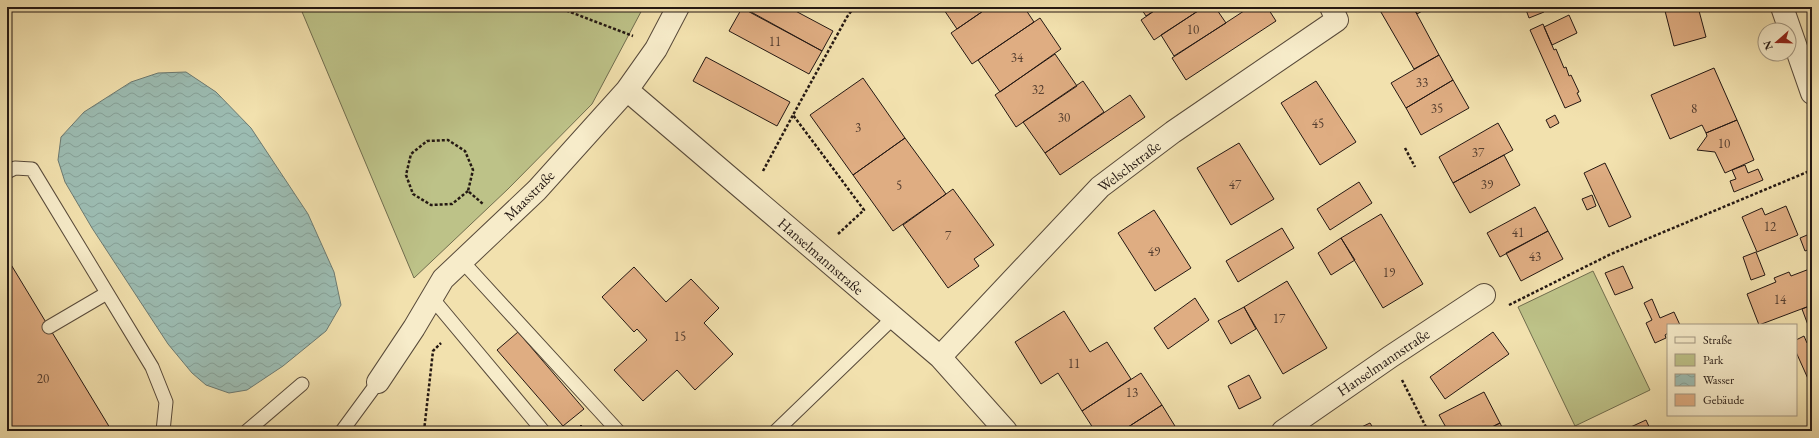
<svg xmlns="http://www.w3.org/2000/svg" width="1819" height="438" viewBox="0 0 1819 438" font-family="'EB Garamond',serif">
	<defs>
		<pattern id="water-waves" width="16" height="10" patternUnits="userSpaceOnUse"><rect width="16" height="10" fill="#9cbcb2"/><path d="M0 5q4-4 8 0t8 0" fill="none" stroke="#86a198"/></pattern>
	</defs>
	<rect width="100%" height="100%" fill="#f2e1ae"/>
	<filter id="stains"><feTurbulence type="fractalNoise" baseFrequency=".005" numOctaves="4"/><feColorMatrix values="0 0 0 0 .2 0 0 0 0 .09 0 0 0 0 .02 0 0 0 .5 -.17"/></filter>
	<radialGradient id="worn" r=".72"><stop offset=".6" stop-color="#630" stop-opacity="0"/><stop offset="1" stop-color="#630" stop-opacity=".3"/></radialGradient>
	<path fill="#bdc288" stroke="#706d4e" d="M300,7H639L643,8L592,104L508,189L414,278Z
		M1593,271L1650,390L1575,426L1518,307Z"/>
	<path fill="url(#water-waves)" stroke="#6c7a72" d="M186,72L216,92L251,128L308,214L334,272L341,305L326,331L283,366L247,390L229,393L206,385L192,373L168,344L92,228L65,182L58,160L61,137L84,112L131,82L158,73Z"/>
	<path fill="#dfad82" stroke="#241813" d="M742,7H788L833,31L822,51Z
		M942,7H989L957,29Z
		M989,7H1024L1034,22L972,64L951,33Z
		M1140,7H1160L1146,16Z
		M1160,7H1204L1154,40L1141,20Z
		M1204,7H1215L1226,23L1174,56L1161,35Z
		M1250,7H1267L1276,21L1186,80L1172,58Z
		M1378,7H1413L1439,55L1414,69Z
		M1413,7H1429L1417,14Z
		M1525,7H1543L1544,12L1529,18Z
		M1664,7H1698L1706,37L1674,46Z
		M742,8L822,51L809,74L729,31Z
		M1569,15L1577,33L1552,45L1544,27Z
		M1040,18L1061,49L1000,92L978,60Z
		M1543,24L1554,50L1556,49L1564,68L1566,67L1569,76L1571,75L1579,92L1577,93L1581,101L1565,108L1530,30Z
		M1055,54L1077,86L1016,127L995,95Z
		M1439,55L1453,80L1406,108L1391,83Z
		M706,57L790,102L777,126L693,81Z
		M1714,68L1737,120L1706,133L1702,125L1670,139L1651,95Z
		M863,78L905,138L853,175L810,115Z
		M1453,80L1469,108L1421,135L1406,108Z
		M1083,81L1104,112L1045,153L1023,122Z
		M1316,81L1356,142L1320,165L1281,103Z
		M1130,95L1145,117L1060,175L1045,153Z
		M1555,115L1559,123L1550,128L1546,120Z
		M1737,120L1754,160L1725,173L1715,152L1697,150L1707,136L1706,133Z
		M1498,123L1513,150L1453,183L1439,157Z
		M905,138L946,194L893,231L853,175Z
		M1239,143L1274,199L1231,225L1197,168Z
		M1504,155L1520,185L1470,213L1453,183Z
		M1605,163L1631,217L1609,227L1584,173Z
		M1745,165L1748,173L1758,169L1763,180L1734,192L1730,181L1736,179L1732,170Z
		M1359,182L1372,203L1330,230L1317,209Z
		M953,189L994,245L974,259L979,266L948,288L903,225Z
		M1592,195L1596,206L1587,210L1582,199Z
		M1786,206L1798,235L1757,252L1742,217L1762,208L1765,215Z
		M1535,207L1548,231L1500,257L1487,233Z
		M1154,210L1191,268L1155,291L1118,233Z
		M1381,214L1423,284L1383,308L1341,238Z
		M1282,228L1294,248L1238,282L1226,261Z
		M1548,231L1563,259L1521,281L1506,253Z
		M1812,233V248L1805,251L1800,238Z
		M1341,238L1355,260L1331,275L1318,253Z
		M1756,252L1765,275L1751,280L1743,257Z
		M7,258L110,428L107,431H7Z
		M1623,266L1633,288L1615,295L1605,273Z
		M634,267L666,302L691,279L719,308L704,323L733,354L695,390L677,370L643,401L614,370L647,340L637,329L634,332L602,297Z
		M1812,268V305L1759,325L1747,294L1776,282L1774,278L1789,272L1791,276Z
		M1287,281L1327,348L1283,374L1244,307Z
		M1195,298L1209,320L1168,349L1154,328Z
		M1652,299L1660,318L1674,312L1680,325H1668V333L1665,335L1666,338L1655,343L1646,323L1652,320L1644,303Z
		M1812,305V323L1808,325L1802,309Z
		M1244,307L1256,329L1231,344L1218,321Z
		M1064,311L1090,352L1107,342L1131,379L1082,411L1058,373L1041,384L1015,342Z
		M518,332L584,409L563,426L497,350Z
		M1493,332L1509,354L1445,399L1430,377Z
		M1804,336L1807,343L1812,341V380L1809,381L1796,352V340Z
		M1141,373L1162,405L1122,431H1095L1082,411Z
		M1249,375L1261,398L1239,409L1228,386Z
		M1484,392L1500,423L1484,431H1448L1439,415Z
		M1162,405L1178,431H1122Z
		M1646,420L1651,431H1622Z
		M1370,423L1375,431H1353Z
		M1500,423L1504,431H1484Z
		M581,425L587,431H575Z"/>
	<g fill="none" stroke-linecap="round" stroke-linejoin="round">
		<defs>
			<path id="service" d="M7,172L15,168L32,169L152,367L166,402L163,431
				M462,261L618,431
				M432,298L543,431
				M49,327L107,293
				M247,431L302,384
				M342,431L378,382
				M776,431L893,318"/>
			<path id="minor" d="M1782,7L1812,93
				M627,90L940,357L1006,431
				M940,357L1100,187L1173,132L1337,20L1331,7
				M378,382L414,328L443,279L537,190L627,90L656,49L678,7
				M1283,431L1390,357L1484,295"/>
		</defs>
		<use href="#service" stroke="#584a3a" stroke-width="15"/>
		<use href="#minor" stroke="#584a3a" stroke-width="24"/>
		<path stroke="#241813" stroke-width="2.5" stroke-dasharray="3 2" stroke-linecap="butt" d="M557,7L633,36
			M1405,148L1415,167
			M763,171L793,115
			M468,191L452,204L431,205L413,194L406,175L411,154L427,141L448,140L465,151L473,170L468,191L483,204
			M838,234L864,210L793,115L847,17L854,7
			M1509,305L1611,254L1812,170
			M1402,380L1428,431
			M424,431L433,351L441,343"/>
		<use href="#service" stroke="#f7ecca" stroke-width="13"/>
		<use href="#minor" stroke="#f7ecca" stroke-width="22"/>
	</g>
	<g text-anchor="middle" dominant-baseline="central" stroke-width="3.5" stroke-linejoin="round" paint-order="stroke">
		<g font-size="13" fill="#533d2f">
			<text x="1193" y="29">10</text>
			<text x="775" y="41">11</text>
			<text x="1017" y="57">34</text>
			<text x="1422" y="82">33</text>
			<text x="1038" y="89">32</text>
			<text x="1437" y="108">35</text>
			<text x="1694" y="108">8</text>
			<text x="1064" y="117">30</text>
			<text x="1318" y="123">45</text>
			<text x="858" y="127">3</text>
			<text x="1724" y="143">10</text>
			<text x="1478" y="152">37</text>
			<text x="1235" y="184">47</text>
			<text x="1487" y="184">39</text>
			<text x="899" y="185">5</text>
			<text x="1770" y="226">12</text>
			<text x="1518" y="232">41</text>
			<text x="948" y="235">7</text>
			<text x="1154" y="251">49</text>
			<text x="1535" y="256">43</text>
			<text x="1389" y="272">19</text>
			<text x="1780" y="299">14</text>
			<text x="1279" y="318">17</text>
			<text x="680" y="336">15</text>
			<text x="1074" y="363">11</text>
			<text x="43" y="378">20</text>
			<text x="1132" y="392">13</text>
		</g>
		<g font-size="15" fill="#241813" stroke="#f7ecca">
			<text transform="translate(1129 166) rotate(-37)">Welschstraße</text>
			<text transform="translate(529 195) rotate(-45)">Maasstraße</text>
			<text transform="translate(821 256) rotate(41)">Hanselmannstraße</text>
			<text transform="translate(1383 362) rotate(-34)">Hanselmannstraße</text>
		</g>
	</g>
	<rect width="1819" height="438" fill="none" stroke="#f2e1ae" stroke-width="24"/>
	<rect x="8" y="8" width="1803" height="422" fill="none" stroke="#241813" stroke-width="2"/>
	<rect x="12" y="12" width="1795" height="414" fill="none" stroke="#241813"/>
	<rect x="1667" y="324" width="130" height="92" fill="#f7ecca" stroke="#a39781"/>
	<rect x="1675" y="337" width="20" height="6" fill="#f7ecca" stroke="#a39781"/>
	<text x="1703" y="344" font-size="12" fill="#241813">Straße</text>
	<rect x="1675" y="354" width="20" height="12" fill="#bdc288" stroke="#a39781"/>
	<text x="1703" y="364" font-size="12" fill="#241813">Park</text>
	<rect x="1675" y="374" width="20" height="12" fill="url(#water-waves)" stroke="#a39781"/>
	<text x="1703" y="384" font-size="12" fill="#241813">Wasser</text>
	<rect x="1675" y="394" width="20" height="12" fill="#dfad82" stroke="#a39781"/>
	<text x="1703" y="404" font-size="12" fill="#241813">Gebäude</text>
	<g transform="translate(1777 42) rotate(250)"><circle r="19" fill="#f7ecca" stroke="#a39781"/>
	<path d="M0-3L7 15L0 10L-7 15Z" fill="#8f2418"/>
	<text y="-6" font-size="11" font-weight="bold" text-anchor="middle" fill="#241813">N</text>
	</g>
	<rect width="100%" height="100%" filter="url(#stains)"/>
	<rect width="100%" height="100%" fill="url(#worn)"/>
</svg>
